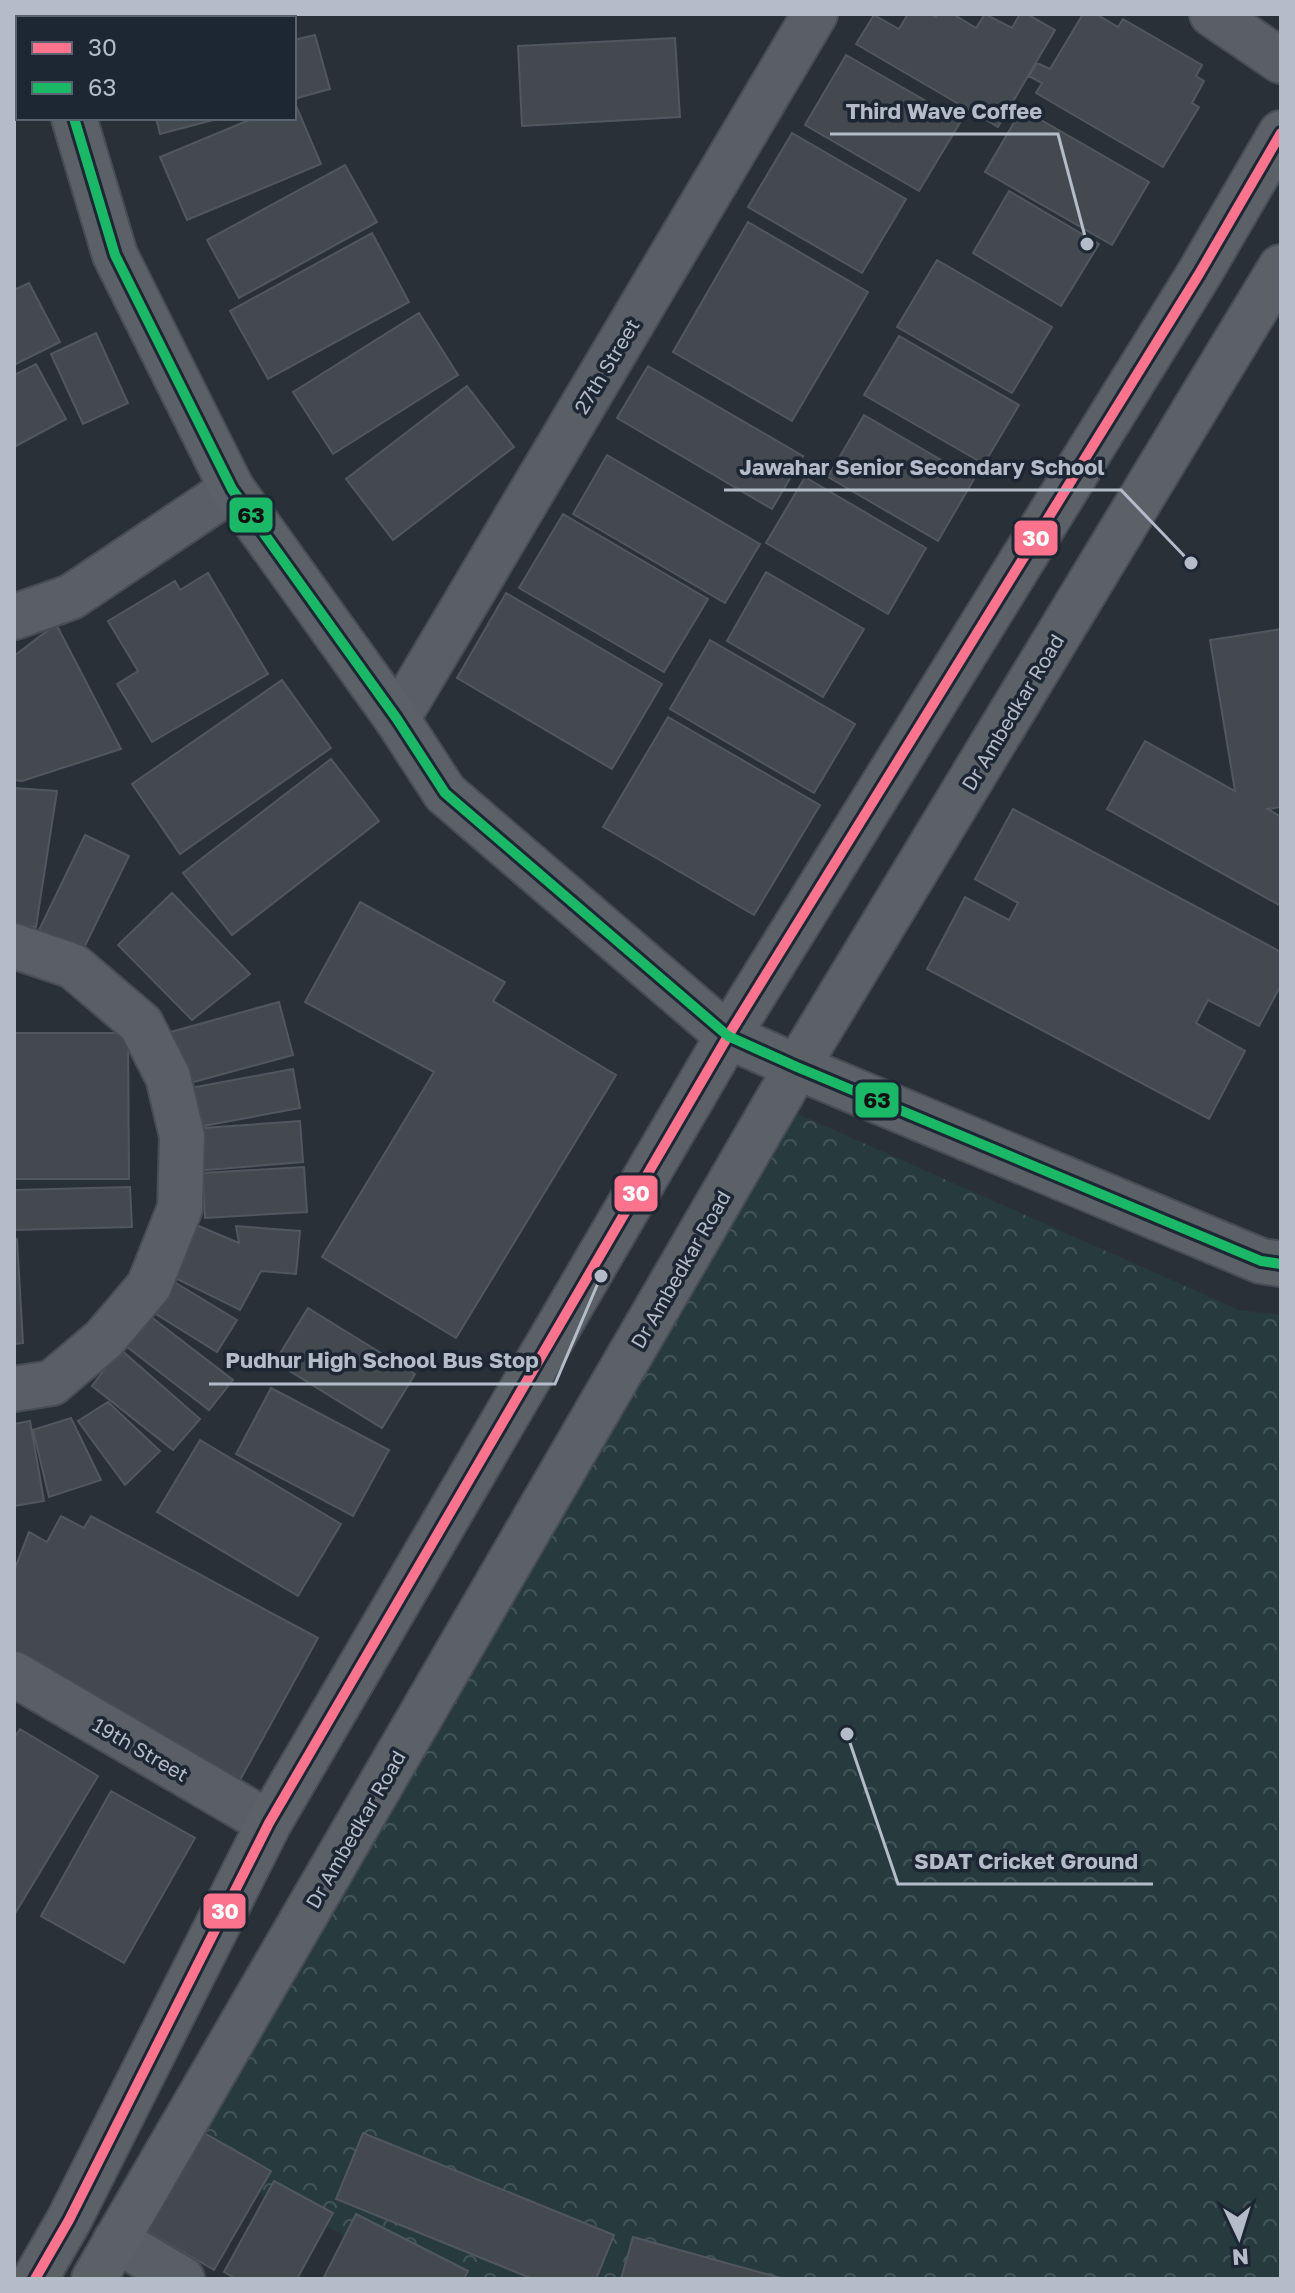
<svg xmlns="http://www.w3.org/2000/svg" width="1295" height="2293" viewBox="0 0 1295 2293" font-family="'Golos Text',sans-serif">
	<defs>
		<pattern id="park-crowns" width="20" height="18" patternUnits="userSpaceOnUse" patternTransform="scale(2)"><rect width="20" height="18" fill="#273a3e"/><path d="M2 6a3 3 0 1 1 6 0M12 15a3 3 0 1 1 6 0" fill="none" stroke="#445559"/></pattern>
	</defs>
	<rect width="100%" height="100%" fill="#2a3038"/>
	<path fill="url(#park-crowns)" d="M762,1098L1239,1310L1281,1315V2279H430L183,2153Z"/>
	<path fill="#444950" stroke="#52575f" stroke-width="2" d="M908,14H931L936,17L937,14H953L976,28L985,14L1012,28L1020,14H1027L1055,30L998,127L856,44L874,15L899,29Z
		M1083,14H1096L1118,27L1123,19L1202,65L1196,76L1204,81L1192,103L1199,107L1163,167L1036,93L1042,83L1029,76L1037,63L1050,69Z
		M315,35L330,89L294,99V40Z
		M675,38L680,117L522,126L518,46Z
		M846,55L961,121L919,191L805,125Z
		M294,101L321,164L187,220L160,157L254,118H294Z
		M1022,109L1149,182L1112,245L985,172Z
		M156,118H221L160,134Z
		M792,133L906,199L862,273L748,207Z
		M345,165L377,222L239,298L207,240Z
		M1009,191L1099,244L1061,306L973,253Z
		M748,222L868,292L792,421L673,352Z
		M372,233L409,302L268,379L230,311Z
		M937,260L1052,327L1012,393L897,327Z
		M29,283L60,342L14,365V290Z
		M419,313L458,375L333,454L293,392Z
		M96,333L128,403L83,424L51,354Z
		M899,336L1019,405L984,464L864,395Z
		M36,364L66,419L14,447V375Z
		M648,366L803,456L772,509L617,418Z
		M467,386L514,447L393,540L346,479Z
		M864,415L974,479L938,541L828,477Z
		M607,455L760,544L725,603L573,514Z
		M805,477L926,548L888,614L766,543Z
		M563,514L708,599L664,672L519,588Z
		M766,572L864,629L823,697L727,641Z
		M208,573L268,674L152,742L117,684L138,671L108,621L175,581L180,590Z
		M506,593L662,684L612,769L457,678Z
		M56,624L121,749L22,781L14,780V656Z
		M1281,629V807L1268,809L1281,817V906L1107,809L1145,741L1235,791L1210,640Z
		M710,640L855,724L814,793L670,709Z
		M282,680L331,748L180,854L132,784Z
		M668,717L820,805L754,915L603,827Z
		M331,759L379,821L232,935L183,873Z
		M14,788L57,791L36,927L14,926Z
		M1013,809L1281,952V985L1259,1026L1208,1000L1196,1023L1245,1051L1209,1119L927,969L965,897L1009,920L1018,903L975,879Z
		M85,835L129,856L83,950L39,930Z
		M172,893L250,974L192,1020L118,945Z
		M360,902L505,982L493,1001L616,1075L456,1338L322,1257L434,1072L305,1002Z
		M279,1002L293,1055L179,1086L156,1036Z
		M14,1033H128L129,1179H14Z
		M293,1069L300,1108L192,1128L185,1089Z
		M300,1121L303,1162L194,1171L190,1129Z
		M304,1167L307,1212L205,1218L203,1173Z
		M130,1187L132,1227L14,1230V1190Z
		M189,1222L239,1243L236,1226L300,1231L296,1274L261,1271L240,1310L163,1272Z
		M17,1239L23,1343L14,1344V1240Z
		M171,1280L237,1320L217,1352L151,1311Z
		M308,1308L415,1374L382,1428L275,1362Z
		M146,1313L233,1380L209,1410L122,1343Z
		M120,1349L200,1419L173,1450L92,1386Z
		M271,1388L389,1450L353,1516L236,1454Z
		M108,1402L160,1451L125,1485L78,1421Z
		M71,1418L101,1480L49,1497L33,1430Z
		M30,1421L44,1501L14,1506V1424Z
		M200,1440L341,1524L298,1596L157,1512Z
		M61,1516L84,1528L91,1516L318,1638L240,1780L14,1658V1571L29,1532L47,1542Z
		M20,1729L98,1776L16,1912L14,1910V1738Z
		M111,1791L195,1838L124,1963L41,1916Z
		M190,2125L271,2171L214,2270L133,2223Z
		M363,2133L614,2235L596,2279H533L336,2199Z
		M274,2181L333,2213L297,2279H236L224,2272Z
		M356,2214L468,2271L464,2279H323Z
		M633,2237L784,2279H621Z"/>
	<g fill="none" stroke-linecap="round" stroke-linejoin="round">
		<defs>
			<path id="minor" d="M1212,14L1281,61
				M14,80H18
				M14,617L71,597L232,489
				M397,719L815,14
				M14,946L73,966L141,1024L168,1077L182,1136L180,1208L149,1286L104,1339L52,1383L14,1389
				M14,1674L269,1823
				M116,2240L182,2279"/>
			<path id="major" d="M50,14L51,18
				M74,118L115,255L232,489L397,719L445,793L728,1036L797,1067L1261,1261L1281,1264
				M35,2279L69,2220L269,1823L728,1036L1199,274L1281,133
				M94,2279L797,1067L1281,267"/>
		</defs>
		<use href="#minor" stroke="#484c53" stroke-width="48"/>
		<use href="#major" stroke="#484c55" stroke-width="48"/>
		<use href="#minor" stroke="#5a5e66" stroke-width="44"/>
		<use href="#major" stroke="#5c6168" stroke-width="44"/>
		<defs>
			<path id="bus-1" d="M35,2279L69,2220L269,1823L728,1036L1199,274L1281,133"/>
			<path id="bus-2" d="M74,118L115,255L232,489L397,719L445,793L728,1036L797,1067L1261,1261L1281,1264"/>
		</defs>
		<use href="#bus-1" stroke="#1d2633" stroke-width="16"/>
		<use href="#bus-2" stroke="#1d2633" stroke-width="16"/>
		<use href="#bus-1" stroke="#fc738d" stroke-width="10"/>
		<use href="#bus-2" stroke="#1ab867" stroke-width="10"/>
	</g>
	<g text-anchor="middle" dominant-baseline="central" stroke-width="7" stroke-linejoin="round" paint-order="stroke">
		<g font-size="20" fill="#b4bcc9" stroke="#1d2633">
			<text transform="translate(606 366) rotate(-59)">27th Street</text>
			<text transform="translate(1012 712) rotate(-59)">Dr Ambedkar Road</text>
			<text transform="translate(680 1269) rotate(-60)">Dr Ambedkar Road</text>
			<text transform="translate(141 1749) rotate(30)">19th Street</text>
			<text transform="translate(355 1829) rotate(-60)">Dr Ambedkar Road</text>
		</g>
	</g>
	<path fill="none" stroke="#b4bcc9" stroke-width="3" d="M1087 244L1058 134H830M1191 563L1121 490H724M601 1276L555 1384H209M847 1734L898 1884H1153"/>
	<g fill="#b4bcc9" stroke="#1d2633" stroke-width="3">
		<circle cx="1087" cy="244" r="8"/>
		<circle cx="1191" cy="563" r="8"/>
		<circle cx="601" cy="1276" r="8"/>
		<circle cx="847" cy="1734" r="8"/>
	</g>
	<g font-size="22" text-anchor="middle" font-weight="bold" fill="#b4bcc9" stroke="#1d2633" stroke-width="7" stroke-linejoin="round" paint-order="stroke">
		<text x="944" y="119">Third Wave Coffee</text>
		<text x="922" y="475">Jawahar Senior Secondary School</text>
		<text x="382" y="1368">Pudhur High School Bus Stop</text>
		<text x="1026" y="1869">SDAT Cricket Ground</text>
	</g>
	<g stroke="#1d2633" stroke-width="3">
		<rect x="228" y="496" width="46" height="38" rx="8" fill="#1ab867"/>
		<rect x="1013" y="519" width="46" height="38" rx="8" fill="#fc738d"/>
		<rect x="854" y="1081" width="46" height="38" rx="8" fill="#1ab867"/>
		<rect x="613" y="1174" width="46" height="39" rx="8" fill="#fc738d"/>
		<rect x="202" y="1892" width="45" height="38" rx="8" fill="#fc738d"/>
	</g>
	<g font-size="22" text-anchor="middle" font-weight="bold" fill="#fff">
		<text x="1036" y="546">30</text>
		<text x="636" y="1201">30</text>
		<text x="225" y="1919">30</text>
	</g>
	<g font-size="22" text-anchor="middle" font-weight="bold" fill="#111">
		<text x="251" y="523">63</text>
		<text x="877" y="1108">63</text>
	</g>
	<rect width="1295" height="2293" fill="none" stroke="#b4bcc9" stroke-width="32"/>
	<rect x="16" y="16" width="280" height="104" fill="#1d2633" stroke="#59626f" stroke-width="2"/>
	<rect x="32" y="42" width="40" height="12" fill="#fc738d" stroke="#59626f" stroke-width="2"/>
	<text x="88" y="56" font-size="24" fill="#b4bcc9">30</text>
	<rect x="32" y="82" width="40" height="12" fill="#1ab867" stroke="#59626f" stroke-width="2"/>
	<text x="88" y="96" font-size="24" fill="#b4bcc9">63</text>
	<g transform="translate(1239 2237) rotate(176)" stroke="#1d2633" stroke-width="6" paint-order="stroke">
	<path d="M0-6L14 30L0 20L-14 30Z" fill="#b4bcc9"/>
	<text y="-12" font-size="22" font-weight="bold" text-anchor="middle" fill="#b4bcc9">N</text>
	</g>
</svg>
